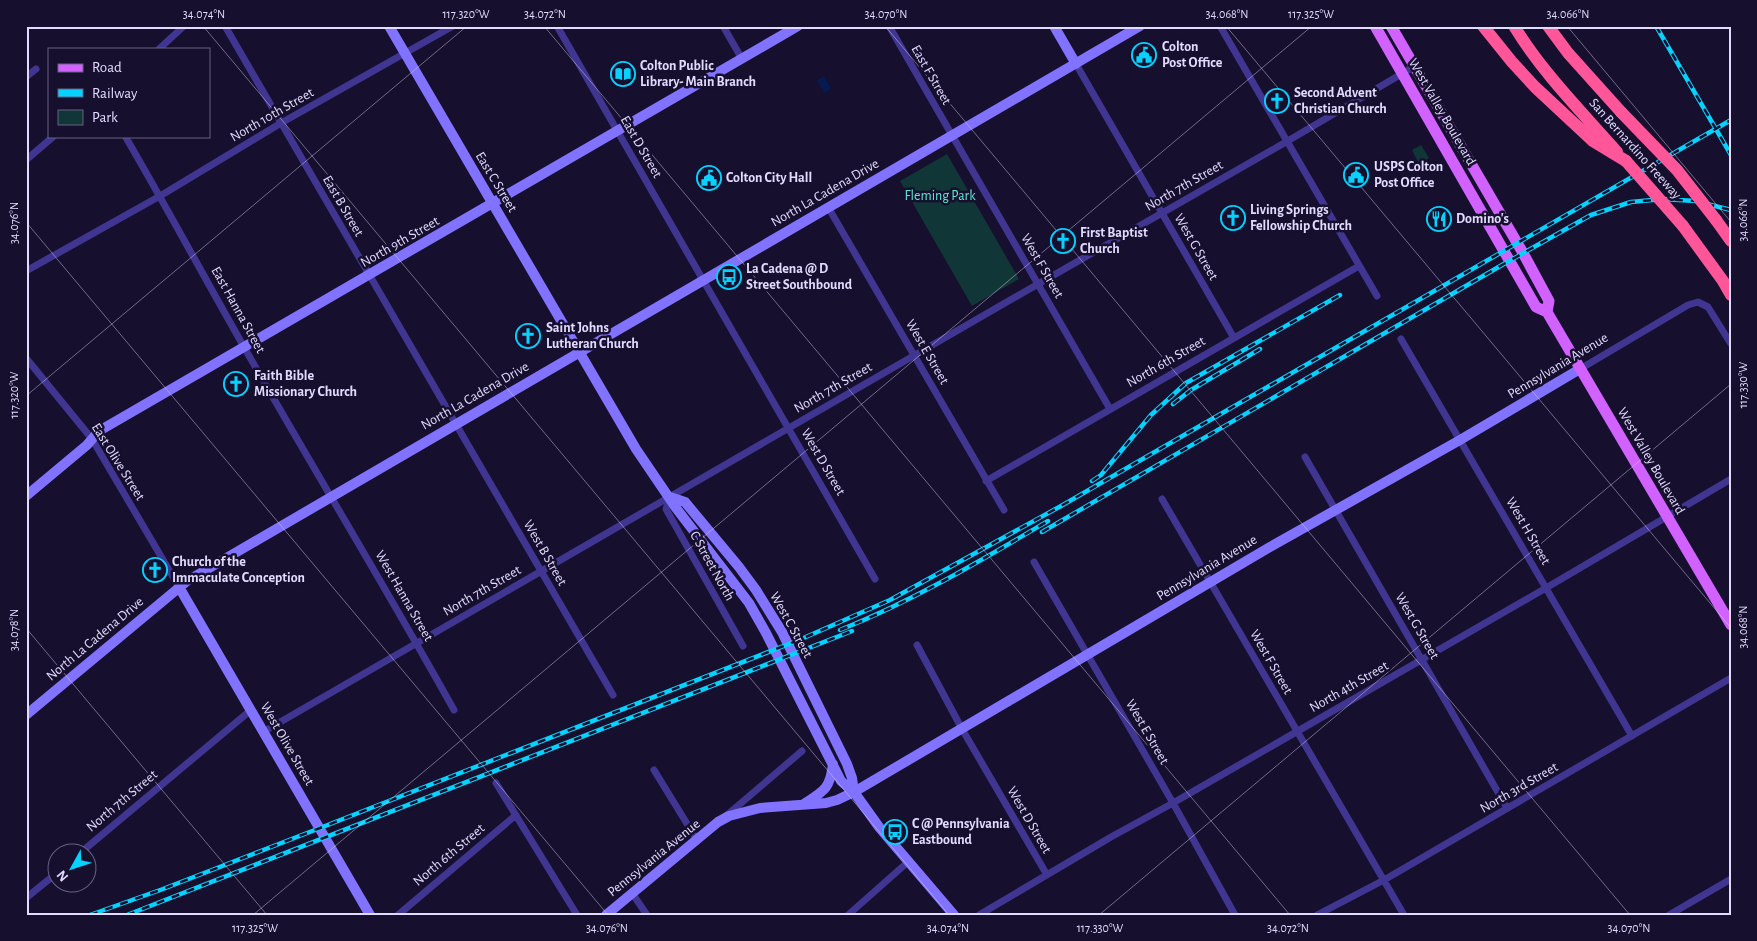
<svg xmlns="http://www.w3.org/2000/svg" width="1757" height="941" viewBox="0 0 1757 941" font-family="'Alegreya Sans',sans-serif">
	<rect width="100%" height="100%" fill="#160f2d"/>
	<path fill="#113638" d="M1421,145L1429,158L1419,164L1412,150Z
		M947,154L1019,279L972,306L900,181Z"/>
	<path fill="#051a50" d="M824,76L831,89L824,93L817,80Z"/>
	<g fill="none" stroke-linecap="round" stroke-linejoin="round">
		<path stroke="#403591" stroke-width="7" d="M225,26L613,695
			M557,26L875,579
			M723,26L742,59
			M889,26L1110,409
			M1220,26L1377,296
			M159,49L184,26
			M1076,64L1234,338
			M26,77L36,69
			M125,136C166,206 204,277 244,347C313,468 386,588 454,710
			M26,160L54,136
			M828,207L1004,510
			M26,271L160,196L281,123L453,26
			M1401,339L1632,736
			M26,358L92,439L179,587
			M1580,369L1688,305L1698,302L1708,307L1731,344
			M1305,457L1507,808
			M986,481L1359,266
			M670,497L666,509L743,646
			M1162,499L1404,915
			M1034,562L1173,803L1235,915
			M917,645L962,729L1047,875
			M263,732L1005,303L1286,142L1415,66
			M654,770L697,840
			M496,783L577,915
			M726,816L802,751
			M79,854L251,710
			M632,893L647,915
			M26,898L58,872
			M398,915L516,815
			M848,915L909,861
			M979,915L1111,837L1173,803L1546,588L1731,479
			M1317,915L1384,880L1731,678
			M1669,915L1731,879"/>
		<path stroke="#8172ff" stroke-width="10" d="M389,26L636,449L676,508L749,603L766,633L841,781L854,792L879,827L954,915
			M1054,26L1076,64
			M26,496L87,445L99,431L798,26
			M670,497L685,502L739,567L756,590L782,632L847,764L852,778L854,792
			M179,587L370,915
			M26,715L187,581L1140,26
			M804,804C824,791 830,789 833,764
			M606,915L718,822L729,816L760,808L826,803L837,800L854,792L1270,547L1460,440L1580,369"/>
		<path stroke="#d162ff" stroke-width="11" d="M1375,26L1536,307L1547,312L1731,625
			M1391,26L1523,253L1549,301L1547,312"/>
		<path stroke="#ff5699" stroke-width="12" d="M1483,26L1512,62L1535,87L1593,141L1626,161
			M1514,26C1542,72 1581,111 1617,152
			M1548,26L1568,53L1621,112
			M1716,220L1731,241
			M1683,226L1723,281L1731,295"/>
		<defs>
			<path id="rail" d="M1656,26L1731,155
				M1173,404L1191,390L1260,349
				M1092,481L1101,475L1151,415L1186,383L1340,295
				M1042,532L1502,265L1591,215L1631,202L1663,199L1695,201L1731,210
				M840,630C913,601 980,561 1048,521
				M90,915L163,889L320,828L799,640L890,600L1061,506L1731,120
				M127,915L852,631"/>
		</defs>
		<use href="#rail" stroke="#07d2ff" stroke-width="4.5"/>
		<use href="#rail" stroke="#160f2d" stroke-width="2.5" stroke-dasharray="8" stroke-linecap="butt"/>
		<path stroke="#ff5699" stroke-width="12" d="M1621,112L1677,170L1716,220
			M1626,161L1683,226"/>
	</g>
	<path fill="none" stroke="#e2dbff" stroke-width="1" stroke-opacity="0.45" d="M203,26L949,915M544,26L1290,915M885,26L1630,915M1226,26L1731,628M1567,26L1731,222M26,222L608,915M26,396L467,26M26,628L267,915M253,915L1312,26M1099,915L1731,384"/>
	<defs>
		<symbol id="civic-ring" viewBox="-11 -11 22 22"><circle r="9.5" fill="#160f2d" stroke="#07d2ff" stroke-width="1.5"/><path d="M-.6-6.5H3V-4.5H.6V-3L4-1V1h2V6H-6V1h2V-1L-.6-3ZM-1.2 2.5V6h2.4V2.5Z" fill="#07d2ff"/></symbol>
		<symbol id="library-ring" viewBox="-11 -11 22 22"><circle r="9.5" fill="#160f2d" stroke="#07d2ff" stroke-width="1.5"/><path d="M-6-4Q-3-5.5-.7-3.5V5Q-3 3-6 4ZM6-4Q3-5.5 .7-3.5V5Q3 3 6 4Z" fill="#07d2ff"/></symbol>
		<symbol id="church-ring" viewBox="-11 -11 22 22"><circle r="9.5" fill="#160f2d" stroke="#07d2ff" stroke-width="1.5"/><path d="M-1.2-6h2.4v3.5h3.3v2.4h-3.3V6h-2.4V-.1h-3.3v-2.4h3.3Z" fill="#07d2ff"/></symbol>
		<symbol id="restaurant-ring" viewBox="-11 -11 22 22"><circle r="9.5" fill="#160f2d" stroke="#07d2ff" stroke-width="1.5"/><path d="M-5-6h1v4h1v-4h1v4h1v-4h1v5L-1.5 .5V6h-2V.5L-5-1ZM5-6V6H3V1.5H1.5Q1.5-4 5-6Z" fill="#07d2ff"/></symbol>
		<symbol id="bus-ring" viewBox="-11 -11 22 22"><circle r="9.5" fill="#160f2d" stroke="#07d2ff" stroke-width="1.5"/><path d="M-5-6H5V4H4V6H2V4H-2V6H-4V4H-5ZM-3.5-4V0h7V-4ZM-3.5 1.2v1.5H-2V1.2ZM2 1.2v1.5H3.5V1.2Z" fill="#07d2ff"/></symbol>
	</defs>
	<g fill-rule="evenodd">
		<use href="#civic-ring" x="1130" y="41" width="28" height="28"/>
		<use href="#library-ring" x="609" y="60" width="28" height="28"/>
		<use href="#church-ring" x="1263" y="87" width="28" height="28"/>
		<use href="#civic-ring" x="1342" y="161" width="28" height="28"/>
		<use href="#civic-ring" x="695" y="164" width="28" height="28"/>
		<use href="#church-ring" x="1219" y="204" width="28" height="28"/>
		<use href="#restaurant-ring" x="1425" y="205" width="28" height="28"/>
		<use href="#church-ring" x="1049" y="227" width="28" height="28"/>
		<use href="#bus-ring" x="715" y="263" width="28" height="28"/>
		<use href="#church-ring" x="514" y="322" width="28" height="28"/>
		<use href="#church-ring" x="222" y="370" width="28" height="28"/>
		<use href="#church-ring" x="141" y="556" width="28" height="28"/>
		<use href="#bus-ring" x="881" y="818" width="28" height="28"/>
	</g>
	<g text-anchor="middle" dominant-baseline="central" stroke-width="5" stroke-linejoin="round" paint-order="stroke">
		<g font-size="14" font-weight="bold" fill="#e2dbff" stroke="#160f2d" text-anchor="start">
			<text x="1162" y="47">Colton<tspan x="1162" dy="16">Post Office</tspan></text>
			<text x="640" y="66">Colton Public<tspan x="640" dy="16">Library- Main Branch</tspan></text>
			<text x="1294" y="93">Second Advent<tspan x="1294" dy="16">Christian Church</tspan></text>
			<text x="1374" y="167">USPS Colton<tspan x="1374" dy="16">Post Office</tspan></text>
			<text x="726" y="178">Colton City Hall</text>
			<text x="1250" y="210">Living Springs<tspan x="1250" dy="16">Fellowship Church</tspan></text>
			<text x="1456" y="219">Domino's</text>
			<text x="1080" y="233">First Baptist<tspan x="1080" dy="16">Church</tspan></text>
			<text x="746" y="269">La Cadena @ D<tspan x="746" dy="16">Street Southbound</tspan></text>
			<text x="546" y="328">Saint Johns<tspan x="546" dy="16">Lutheran Church</tspan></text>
			<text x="254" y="376">Faith Bible<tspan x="254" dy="16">Missionary Church</tspan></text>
			<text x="172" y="562">Church of the<tspan x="172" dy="16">Immaculate Conception</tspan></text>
			<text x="912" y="824">C @ Pennsylvania<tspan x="912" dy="16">Eastbound</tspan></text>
		</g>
		<g font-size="14" fill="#e2dbff" stroke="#160f2d">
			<text transform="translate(931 75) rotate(60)">East F Street</text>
			<text transform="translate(1442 112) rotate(60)">West Valley Boulevard</text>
			<text transform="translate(272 115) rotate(-30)">North 10th Street</text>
			<text transform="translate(641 147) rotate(60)">East D Street</text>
			<text transform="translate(1635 149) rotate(48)">San Bernardino Freeway</text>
			<text transform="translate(496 182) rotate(59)">East C Street</text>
			<text transform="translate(1184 186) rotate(-30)">North 7th Street</text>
			<text transform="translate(825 193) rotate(-30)">North La Cadena Drive</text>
			<text transform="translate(343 206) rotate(60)">East B Street</text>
			<text transform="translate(400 242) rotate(-30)">North 9th Street</text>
			<text transform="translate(1196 247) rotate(60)">West G Street</text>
			<text transform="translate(1042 266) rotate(60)">West F Street</text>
			<text transform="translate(238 310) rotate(61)">East Hanna Street</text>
			<text transform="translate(927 352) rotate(60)">West E Street</text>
			<text transform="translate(1166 362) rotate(-30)">North 6th Street</text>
			<text transform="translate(1558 366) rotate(-31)">Pennsylvania Avenue</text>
			<text transform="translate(833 388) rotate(-30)">North 7th Street</text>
			<text transform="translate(475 396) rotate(-30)">North La Cadena Drive</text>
			<text transform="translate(1651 461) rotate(60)">West Valley Boulevard</text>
			<text transform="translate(118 462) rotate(58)">East Olive Street</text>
			<text transform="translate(823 462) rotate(60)">West D Street</text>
			<text transform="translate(1528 531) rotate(60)">West H Street</text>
			<text transform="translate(545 553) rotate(60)">West B Street</text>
			<text transform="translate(712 566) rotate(61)">C Street North</text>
			<text transform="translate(1207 568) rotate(-31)">Pennsylvania Avenue</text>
			<text transform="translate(482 591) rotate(-30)">North 7th Street</text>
			<text transform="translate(404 596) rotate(60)">West Hanna Street</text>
			<text transform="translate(791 625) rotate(61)">West C Street</text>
			<text transform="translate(1417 626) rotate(60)">West G Street</text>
			<text transform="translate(95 639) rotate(-40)">North La Cadena Drive</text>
			<text transform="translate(1271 662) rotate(60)">West F Street</text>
			<text transform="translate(1349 687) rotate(-30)">North 4th Street</text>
			<text transform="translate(1147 732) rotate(60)">West E Street</text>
			<text transform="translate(287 744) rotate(60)">West Olive Street</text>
			<text transform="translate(1519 788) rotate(-30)">North 3rd Street</text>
			<text transform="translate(122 801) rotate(-40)">North 7th Street</text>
			<text transform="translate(1029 820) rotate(60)">West D Street</text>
			<text transform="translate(449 855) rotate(-40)">North 6th Street</text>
			<text transform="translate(654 858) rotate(-39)">Pennsylvania Avenue</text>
		</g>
		<g font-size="14" fill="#59ecd4" stroke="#160f2d">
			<text x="940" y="196">Fleming Park</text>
		</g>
	</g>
	<rect width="1757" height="941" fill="none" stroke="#160f2d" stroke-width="55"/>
	<rect x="48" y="48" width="162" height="90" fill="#160f2d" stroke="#686181"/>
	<rect x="58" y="64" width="25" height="8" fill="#d162ff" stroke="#686181"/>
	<text x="92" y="72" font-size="15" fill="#e2dbff">Road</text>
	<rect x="58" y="89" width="25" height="8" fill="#07d2ff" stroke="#686181"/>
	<text x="92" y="98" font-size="15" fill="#e2dbff">Railway</text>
	<rect x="58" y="110" width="25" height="15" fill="#113638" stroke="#686181"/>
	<text x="92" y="122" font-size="15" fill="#e2dbff">Park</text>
	<g transform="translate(72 868) rotate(230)"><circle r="24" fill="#160f2d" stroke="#686181"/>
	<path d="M0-4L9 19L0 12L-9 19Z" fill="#07d2ff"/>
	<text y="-8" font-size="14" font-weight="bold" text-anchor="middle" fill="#e2dbff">N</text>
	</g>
	<rect x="28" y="28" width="1702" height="886" fill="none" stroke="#e2dbff" stroke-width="2"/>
	<g font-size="12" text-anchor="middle" fill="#e2dbff">
		<text x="204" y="18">34.074°N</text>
		<text x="466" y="18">117.320°W</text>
		<text x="545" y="18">34.072°N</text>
		<text x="886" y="18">34.070°N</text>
		<text x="1227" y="18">34.068°N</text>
		<text x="1311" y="18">117.325°W</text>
		<text x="1568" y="18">34.066°N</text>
		<text transform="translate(1743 220) rotate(-90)" y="4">34.066°N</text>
		<text transform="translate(14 223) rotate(-90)" y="4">34.076°N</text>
		<text transform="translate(1743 385) rotate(-90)" y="4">117.330°W</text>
		<text transform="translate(14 395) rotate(-90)" y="4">117.320°W</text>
		<text transform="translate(1743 627) rotate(-90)" y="4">34.068°N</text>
		<text transform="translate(14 630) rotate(-90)" y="4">34.078°N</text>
		<text x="255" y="932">117.325°W</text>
		<text x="607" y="932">34.076°N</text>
		<text x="948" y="932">34.074°N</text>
		<text x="1100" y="932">117.330°W</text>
		<text x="1288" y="932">34.072°N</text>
		<text x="1629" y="932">34.070°N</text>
	</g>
</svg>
